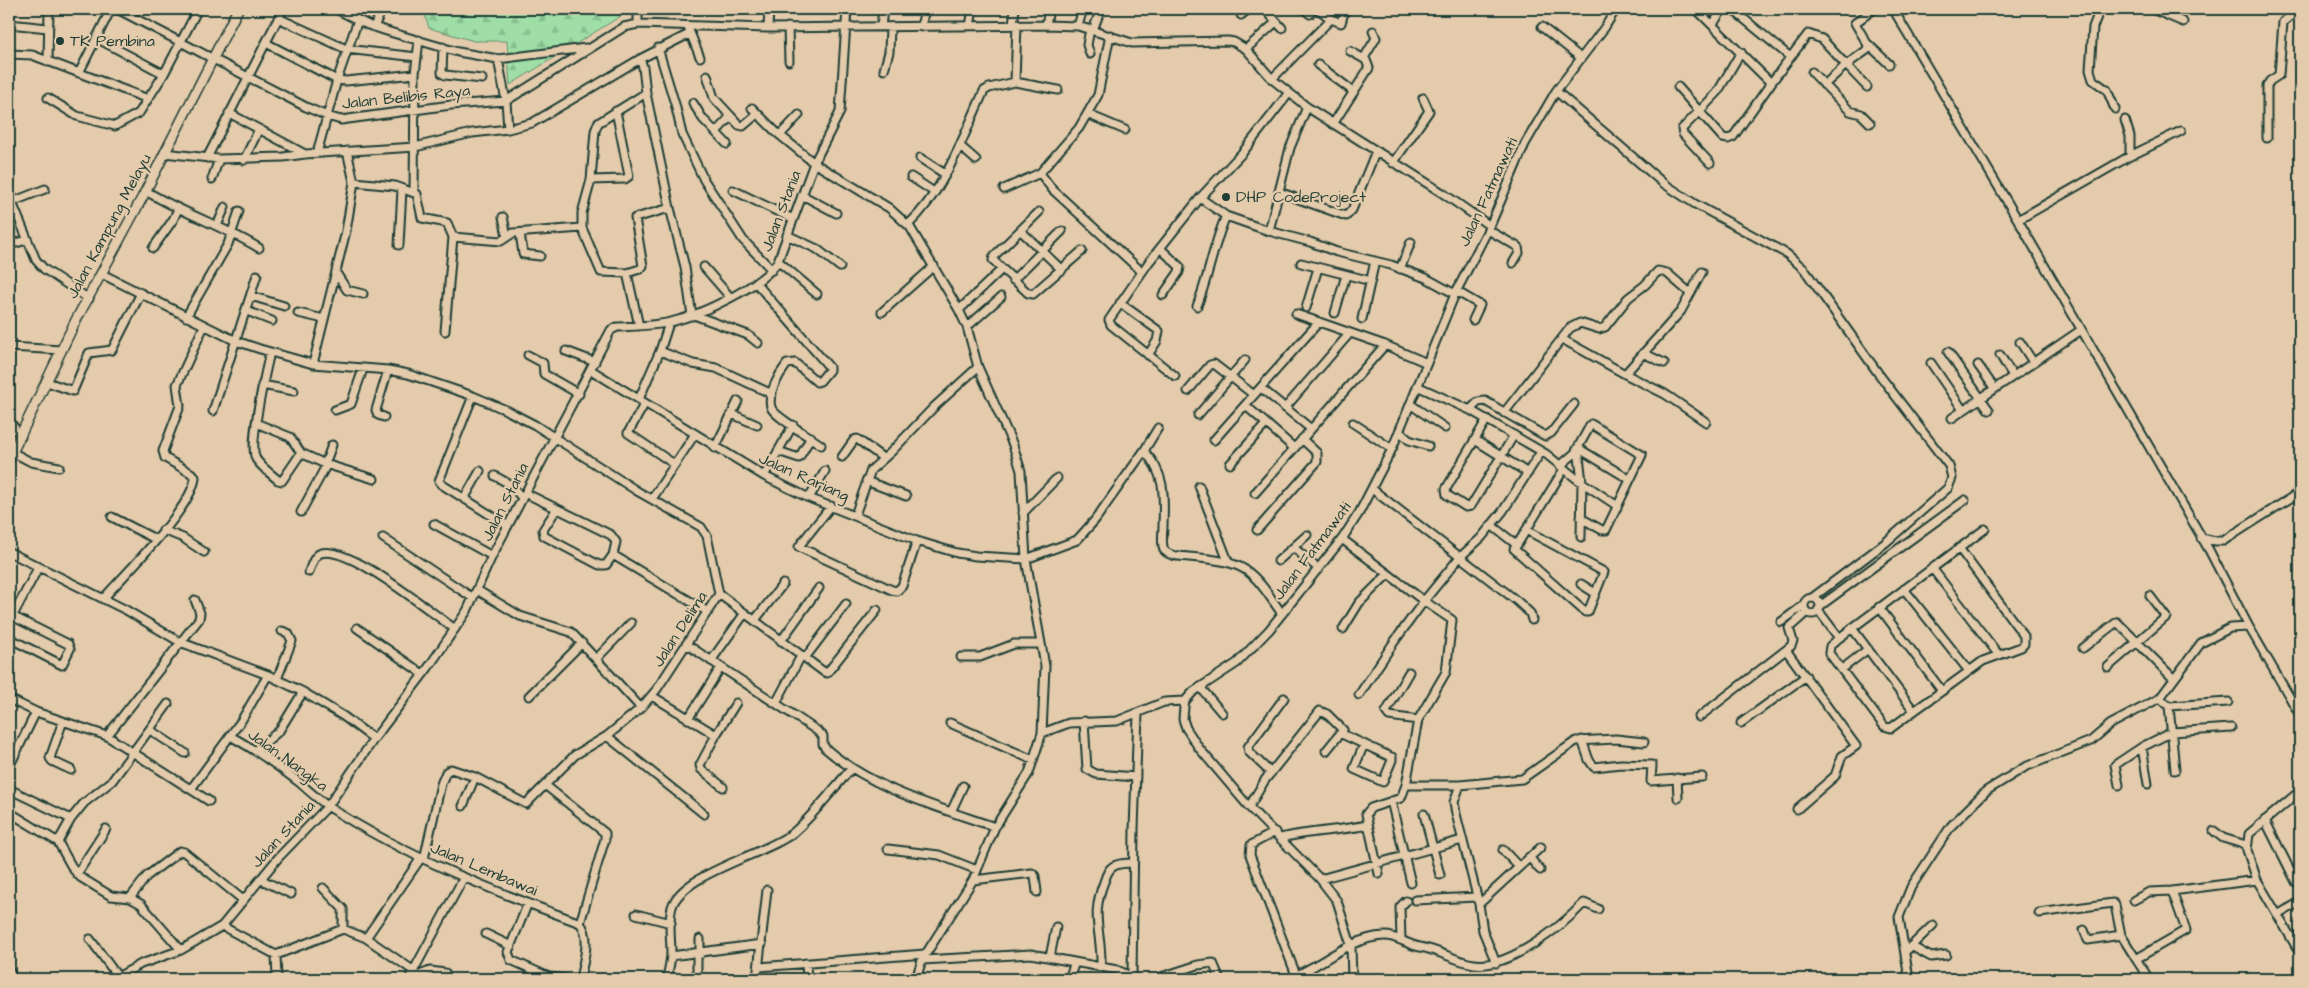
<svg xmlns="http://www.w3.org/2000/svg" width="2309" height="988" viewBox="0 0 2309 988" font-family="'Architects Daughter',sans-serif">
	<defs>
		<pattern id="forest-firs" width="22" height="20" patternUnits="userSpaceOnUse" patternTransform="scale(1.25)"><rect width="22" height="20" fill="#9fdea6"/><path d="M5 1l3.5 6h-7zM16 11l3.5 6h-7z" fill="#88bf90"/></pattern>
	</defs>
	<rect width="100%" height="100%" fill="#e4cbac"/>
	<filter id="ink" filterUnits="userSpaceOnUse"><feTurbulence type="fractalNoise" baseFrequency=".02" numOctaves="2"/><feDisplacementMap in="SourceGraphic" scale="10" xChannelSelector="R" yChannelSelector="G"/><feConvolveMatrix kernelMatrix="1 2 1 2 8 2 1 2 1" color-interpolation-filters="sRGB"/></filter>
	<g filter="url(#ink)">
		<path fill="url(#forest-firs)" stroke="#5f8e6d" d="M423,9H642L641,12L624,14L510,85L507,41H474L429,28Z"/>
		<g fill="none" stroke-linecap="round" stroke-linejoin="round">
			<defs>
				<path id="minor" d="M117,9L306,107L327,116L341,120L451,105L506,101L624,27L638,24L768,28L1046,25L1078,26L1132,43L1228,41L1234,42L1246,49L1272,79L1307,107L1441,192L1490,226
					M336,9L368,25L393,33L458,52L498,59L586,48
					M1265,9L1282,28
					M1304,9L1310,14
					M1318,9L1331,19L1341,23L1345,9
					M1732,9L1789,56
					M1893,9L2018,220L2209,550L2249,627L2300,715
					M2100,9L2093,27L2090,70L2093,80L2107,90L2115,109
					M2152,9L2183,22
					M1241,15L1249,9
					M278,18L346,49L417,57
					M9,24L48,28
					M638,24V9
					M1013,24L1015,9
					M1017,24L1015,82L1058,90
					M1713,24L1723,9
					M1046,25L1049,9
					M970,26L973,9
					M1078,26L1083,9
					M374,27L382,9
					M788,27L789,61
					M881,27L883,9
					M921,27L925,9
					M1542,27L1581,58
					M768,28L769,9
					M1090,29L1087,45L1090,54
					M689,30L700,57
					M1093,30L1101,9
					M1110,35L1098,95L1079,128L1040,173L1052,189L1142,272
					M96,38L164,74
					M266,43L337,80L346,81L415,74
					M1868,44L1889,64
					M443,47L442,73L445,75L482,79
					M658,48L675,104L682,134L704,180L743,240L772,270
					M1246,49L1276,22
					M9,54L32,55L148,99
					M1364,58L1376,38L1373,31
					M498,59L506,101L508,129
					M640,59L689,34
					M48,62L49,9
					M1318,65L1354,92
					M884,70L889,52L890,27
					M1812,72L1850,111L1861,114L1870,123
					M79,73L111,9
					M707,75L714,98L739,125L743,126L757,114
					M1272,79L1331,19
					M1771,83L1808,34L1822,39L1846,65L1867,50L1868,45L1855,23L1874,9
					M1824,85L1846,65L1867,87
					M1678,87L1723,138L1728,139L1733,137L1771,83L1696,9
					M1556,91L1663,183L1695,204L1787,254L1804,269L1878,373L1949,466L1952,478L1948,488L1885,543L1812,598
					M48,98L77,116L115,126L139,113L164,74L198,9
					M693,103L703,119L727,144
					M752,108L776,132L814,163L889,208L910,227L959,310L967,327L978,367L1013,445L1021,471L1026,559L1045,666L1042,733L1029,773L995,827L973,880L922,960
					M229,113L305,154
					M1087,114L1125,130
					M1333,124L1369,68L1366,60L1350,51
					M716,132L731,116
					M780,135L799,115
					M2267,138V86L2270,81L2279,75L2283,22L2299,9
					M960,146L976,160
					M164,153L219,159L283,157L305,154L415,147L472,133L508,129L532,123L640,59L643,67L646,93L670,208L685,267L692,316
					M317,153L337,80L358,20
					M2130,156L2181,131
					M207,158L283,9
					M920,158L945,174
					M244,160L259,129
					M1393,163L1429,111L1423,98
					M1710,163L1683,134L1682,129L1717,93L1741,52
					M911,177L934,192
					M212,179L219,159
					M591,180L625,179L629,176L616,111
					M354,182L395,186L417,194L422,218L447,223L453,237L501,241L513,233L582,228
					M1004,189L1040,173
					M733,190L793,219
					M146,191C182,213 223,226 259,248
					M1279,192L1346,216L1352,210L1376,151
					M414,193L415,74L419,40
					M9,195L36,260L44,269L89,299
					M802,195L836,213
					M1200,198L1226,216L1269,231L1290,148L1307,107
					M12,202L45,189
					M1039,212L994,256L993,260L1028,293L1033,294L1082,251
					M503,217L507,236
					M2018,220L2130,156V136L2125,120
					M908,225C945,190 963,137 984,91L989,88L1015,82
					M217,226L225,207
					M1488,230L1518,247L1519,253L1513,263
					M1021,231L1062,270
					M1269,231L1310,242L1337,252L1391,265L1426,278L1455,294
					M520,233L523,254L540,256
					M787,235L817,249L840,267
					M9,245L27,240
					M399,245L402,189
					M153,248L173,220L178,209
					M1160,248L1180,267L1179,272L1163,295
					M778,261L817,294
					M1301,263L1371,281
					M704,267L730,297
					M1400,269L1411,242
					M336,273L347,290L363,294
					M627,273L640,269L643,266L635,218L670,208
					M102,274L236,341L260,349L313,364L388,370L408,374L473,396L506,410L535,425L637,491L701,527L707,536L719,594L657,689L641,708L571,632L520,616L477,590
					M1013,280L1062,231
					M756,283L829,367V370L820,381L817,382L795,363L787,364C780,373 767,394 771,407C773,416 812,438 821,445
					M1456,291L1480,305L1473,320
					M251,296L284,306
					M1120,303L1159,331L1157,341L1148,355
					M1197,306C1209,276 1213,245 1226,216
					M1306,308L1318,268
					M959,310L1001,270
					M247,311L272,321
					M882,312L934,266
					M298,313L324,319
					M1335,313L1346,275
					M1296,314L1385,345L1427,363
					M694,315L748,335L758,343
					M186,317L228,244L239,211
					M1362,319L1375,261
					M639,326L627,273L601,272L582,228V213L591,180L595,131L598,123L646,93
					M967,327L1001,297
					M445,331L453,237
					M1562,339L1625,374L1681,311L1702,272
					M2020,342L2033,362
					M9,347L62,350
					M566,351L595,362
					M660,351L693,364L716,368L772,394
					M1948,352L1989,410
					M1643,353L1664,363
					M528,355L543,363L544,374L579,394
					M2000,355L2013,376
					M1931,363L1963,410
					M313,364L346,231L354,182L347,151
					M1978,365L1995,389
					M591,370L764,476L809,498L917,541L957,553L976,556L1026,559L1077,540L1095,520L1144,451L1158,428
					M1625,374L1665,394L1706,422
					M1175,376L1111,325L1109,320L1149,262L1200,198L1243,152L1289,93
					M47,382L73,391L89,353L112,350L141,293
					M262,385L294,391
					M1417,386L1470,410L1546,454L1577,479L1616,505
					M1261,388L1311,429
					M1188,391L1210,365L1214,364L1254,395
					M473,396L439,481L441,484L508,526
					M639,399L660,351L669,323
					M645,403L628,433L674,464
					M1410,404L1445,428
					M1245,405L1294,448
					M1285,408L1350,333
					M335,410L351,404L363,369
					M1470,410L1478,402L1485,401L1545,436L1551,433L1574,404
					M213,411L257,275
					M1504,413L1570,328L1580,323L1599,329L1605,327L1628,298L1645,285L1658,271L1667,273L1690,293
					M732,414L757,425
					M1198,415L1245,360
					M384,417L378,415L376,410L388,370
					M1952,418L2081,330
					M1487,419L1446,489L1447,495L1466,507L1471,506L1514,435
					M9,420L21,437
					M256,423L290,437L301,453L282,481L278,480C271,474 261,467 256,459C248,445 266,370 270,352
					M1353,423L1392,449
					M1399,431L1409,440L1428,446
					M1214,440L1319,322
					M1475,440L1528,473
					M715,448L738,401
					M778,451L799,458L811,437
					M1144,451C1166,474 1164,496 1163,526C1163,534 1161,543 1164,550C1170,557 1180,556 1189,557C1247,562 1250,567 1282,614
					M12,452L31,462L59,467
					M301,453L325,464L374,479
					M842,457L854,440L857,439L883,458
					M325,464L332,445
					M1230,464L1266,424
					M1560,466L1575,453L1591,424L1642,455L1606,530H1602L1581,518
					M495,476L511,485L522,498
					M764,476L793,425
					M866,481L906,496
					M1199,486L1228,561
					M1372,489L1517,601L1530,613L1532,620
					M525,493L611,535L616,542L613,555L708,612
					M1255,493L1385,345
					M809,498L825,471
					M464,499L480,471
					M652,499L695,434
					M831,506C826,513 800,544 799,547L892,590L897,591L902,586L917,541
					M556,510L543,530L544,536L599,565H606L613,555
					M301,512L327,464
					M1023,513L1057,478
					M855,515L871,470L891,452L934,407L978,367
					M112,517L155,539
					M434,524L492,556
					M1491,525L1517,545L1514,549L1585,612H1588L1604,572L1526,530
					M163,530L183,538L204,552
					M1257,530L1317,462V453L1302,439
					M1581,537L1582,482L1578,448L1629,479
					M383,538L473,598
					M2201,538L2216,541H2223L2300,492
					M1342,539L1424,601L1452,620L1446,672L1418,720L1389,716L1386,712L1409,672
					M1517,545L1564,469
					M1294,548L1319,569
					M9,552L126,610L180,642L268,675L303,692L343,716L374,739
					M1278,561L1307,535
					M1932,568L1998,654
					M309,572C311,566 314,555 321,553C350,545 430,612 455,629
					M1581,584L1595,593
					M1904,589L1969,671
					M719,594L824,672L827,673L877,610
					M1804 606a8 8 0 1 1 16 0a8 8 0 1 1-16 0Z
					M103,599C125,574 194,506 195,477L191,473L165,458L163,451L180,406L177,385L204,326
					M1820,606L1965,500
					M1879,607L1942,691L1983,661L2021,647L2024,644V636L1959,548
					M1818,610L1839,638
					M755,620L783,584
					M1781,622L1804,605
					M9,623L38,568
					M357,628L423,674
					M1852,628L1914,711L1891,728L1884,726L1829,653L1830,646L1839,638L1985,529
					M1343,629L1359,603L1388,574
					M9,638L62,665L70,649L68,644L12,616
					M781,641L819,588
					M686,644L816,730L823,736V744L825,748C872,789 937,807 995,827
					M2083,648L2117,622L2174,679
					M1786,650L1856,746L1842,756L1835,776L1797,809
					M961,657H980L1014,644H1040
					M597,658L631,623
					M805,658L846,604
					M711,661L745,613
					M2108,667L2166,617L2150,596
					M1842,669L1868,649
					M277,679L292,641L288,633L282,631
					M1200,687L1222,713
					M1359,695L1394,642L1424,601L1459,558L1481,538L1503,511L1541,452
					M529,696L582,643
					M652,696L716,735L700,765L701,769L723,787
					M2160,698L2169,706L2175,770
					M9,699L36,712L107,736L209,801
					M776,703L801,656
					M2169,706L2228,702
					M1914,711L1942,691
					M1699,717L1791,646L1793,641L1789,628L1807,612
					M688,719L721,667
					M1418,720L1406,785H1460L1522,779L1576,741L1616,739L1644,742
					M63,721L50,758L52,761L71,770
					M1084,721L1087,769L1096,774L1136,777
					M950,723L1033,760
					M1741,723L1806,676
					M150,730L185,753
					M1042,733L1069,723L1117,721L1164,702L1185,701
					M1342,734L1391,757H1392V760L1383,782L1354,769L1364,744
					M716,735L736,703
					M107,736L199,619L200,613L195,600
					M230,736C255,749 278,766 300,783C309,791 319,800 329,807C406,857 494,891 580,923C592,937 583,962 580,979
					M607,736L704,814
					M1582,740L1589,760L1594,767L1621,764L1652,765L1651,781L1702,777
					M2142,747L2148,784
					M255,751L279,731L303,692
					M9,767L36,712
					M1271,773L1249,752L1248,747L1284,698
					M1677,778L1678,798
					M545,785L605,833V839L580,923
					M1460,785L1454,802L1456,814L1479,904L1483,931L1496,963
					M2119,785L2115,765L2142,747L2172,732L2231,728
					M9,789L71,819
					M191,789L241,721L268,675
					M1391,801L1411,883
					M463,806L475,777
					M1249,807L1265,780L1320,711L1327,714L1343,730L1326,751
					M9,812L58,842L73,869L80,877L111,896L130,898L141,904L181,950
					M951,812L963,786
					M1424,814L1440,875
					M2265,820L2296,882
					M2214,831L2223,838L2246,845
					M1275,832L1251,845L1250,855L1296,975
					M1281,838C1309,831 1339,831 1367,825
					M58,842L71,819L84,803L112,781L168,704
					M888,849L939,855L977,870
					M1503,850L1519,867
					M1529,857L1540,870
					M424,859L441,784L446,772L451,769L475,777L526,804L575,755L607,736L641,708
					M77,874L106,829
					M1379,874L1366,814L1371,808L1401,798L1406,785
					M260,879L291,894
					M1320,879L1462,840
					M973,880L1032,873L1035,876L1037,892
					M2257,880L2247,850L2249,834L2300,791
					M323,888L343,909V929
					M130,898L147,876L180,851L184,852L243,900
					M1415,900L1477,897
					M2134,900L2149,892L2172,891
					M528,903L508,952L511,960L549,977L566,979
					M1479,904L1541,847
					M2039,913L2113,903L2115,905L2121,935L2136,959
					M636,914L671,923
					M2279,914L2300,902
					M222,926L276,955L277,979
					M2084,930L2088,940L2121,935
					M486,934L511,946
					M366,938L421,858
					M90,939L118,977
					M2293,939L2300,935
					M1401,940L1400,907L1406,901
					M1911,946L1931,957L1946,955
					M1905,952L1933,925
					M697,954V974
					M700,954V939
					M276,955L343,929L366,938L414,971
					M671,956L762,944
					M1050,957L1056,927
					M806,963L807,979
					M1101,966C1102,932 1090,917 1104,882C1106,876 1108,869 1114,866C1119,863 1127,863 1133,863
					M759,967L925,954
					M9,969L13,979
					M1132,977L1134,830L1138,713
					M1161,977L1198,965L1213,963L1220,979
					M114,979L141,964L181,950L222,926L278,858L328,806L374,739L428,668L467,611L492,556L611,330L617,327C635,326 654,326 671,322C700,315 763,286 778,261L814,163L840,112L847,9
					M409,979L464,877
					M409,979L430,971L445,973
					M667,979C668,971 671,962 671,953C671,939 668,920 672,907C682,873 768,854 794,832C814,815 833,789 851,769
					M757,979L767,890
					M916,979L922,960L1031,954L1117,970L1133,977
					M1069,979L1075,962
					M1287,979C1320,968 1347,938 1384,936C1396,935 1407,945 1420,947C1439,950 1455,961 1474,964C1508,969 1561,927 1584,903L1598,909
					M1352,979L1351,945L1337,901L1320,879L1249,807L1199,748L1186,728L1183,719L1184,707L1185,701L1193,692L1237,663L1269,630L1342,539L1359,513L1392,449L1455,294L1490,226L1525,144L1556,91L1605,27L1616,9
					M1885,979H1889
					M1909,979L1899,917L1911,887L1951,826L1986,791L2025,767L2091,741L2111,724L2160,698L2201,643L2230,628L2249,627
					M2149,979L2136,959L2186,930L2172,891L2257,880L2300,953"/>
				<path id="major" d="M9,459L75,322L142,198L238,9"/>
			</defs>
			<use href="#minor" stroke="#1f3d34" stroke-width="11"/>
			<use href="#major" stroke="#1f3d34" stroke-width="12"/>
			<use href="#minor" stroke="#e4cbac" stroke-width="7"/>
			<use href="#major" stroke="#e4cbac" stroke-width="9"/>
		</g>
	</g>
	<g fill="#1f3d34" stroke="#e4cbac" stroke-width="2">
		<circle cx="60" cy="41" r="5"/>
		<circle cx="1226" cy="197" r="5"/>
	</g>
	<g text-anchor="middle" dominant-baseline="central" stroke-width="4.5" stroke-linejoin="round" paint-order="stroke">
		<g font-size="16" fill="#1f3d34" stroke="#e4cbac" text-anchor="start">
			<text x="70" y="41">TK Pembina</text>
			<text x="1236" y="197">DHP CodeProject</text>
		</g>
		<g font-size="16" fill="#1f3d34" stroke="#e4cbac">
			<text transform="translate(406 97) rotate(-6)">Jalan Belibis Raya</text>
			<text transform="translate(1488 192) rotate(-65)">Jalan Fatmawati</text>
			<text transform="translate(781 211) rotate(-69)">Jalan Stania</text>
			<text transform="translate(109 226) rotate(-62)">Jalan Kampung Melayu</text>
			<text transform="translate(804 477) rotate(24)">Jalan Rariang</text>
			<text transform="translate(505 502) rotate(-63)">Jalan Stania</text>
			<text transform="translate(1312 551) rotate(-53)">Jalan Fatmawati</text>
			<text transform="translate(680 629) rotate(-57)">Jalan Delima</text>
			<text transform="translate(288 760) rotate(36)">Jalan Nangka</text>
			<text transform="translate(283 834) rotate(-47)">Jalan Stania</text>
			<text transform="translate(484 869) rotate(23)">Jalan Lembawai</text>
		</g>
	</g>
	<rect width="2309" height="988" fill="none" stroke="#e4cbac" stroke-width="30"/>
	<rect x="15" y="15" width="2279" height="958" fill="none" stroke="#1f3d34" stroke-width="2" filter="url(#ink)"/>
</svg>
